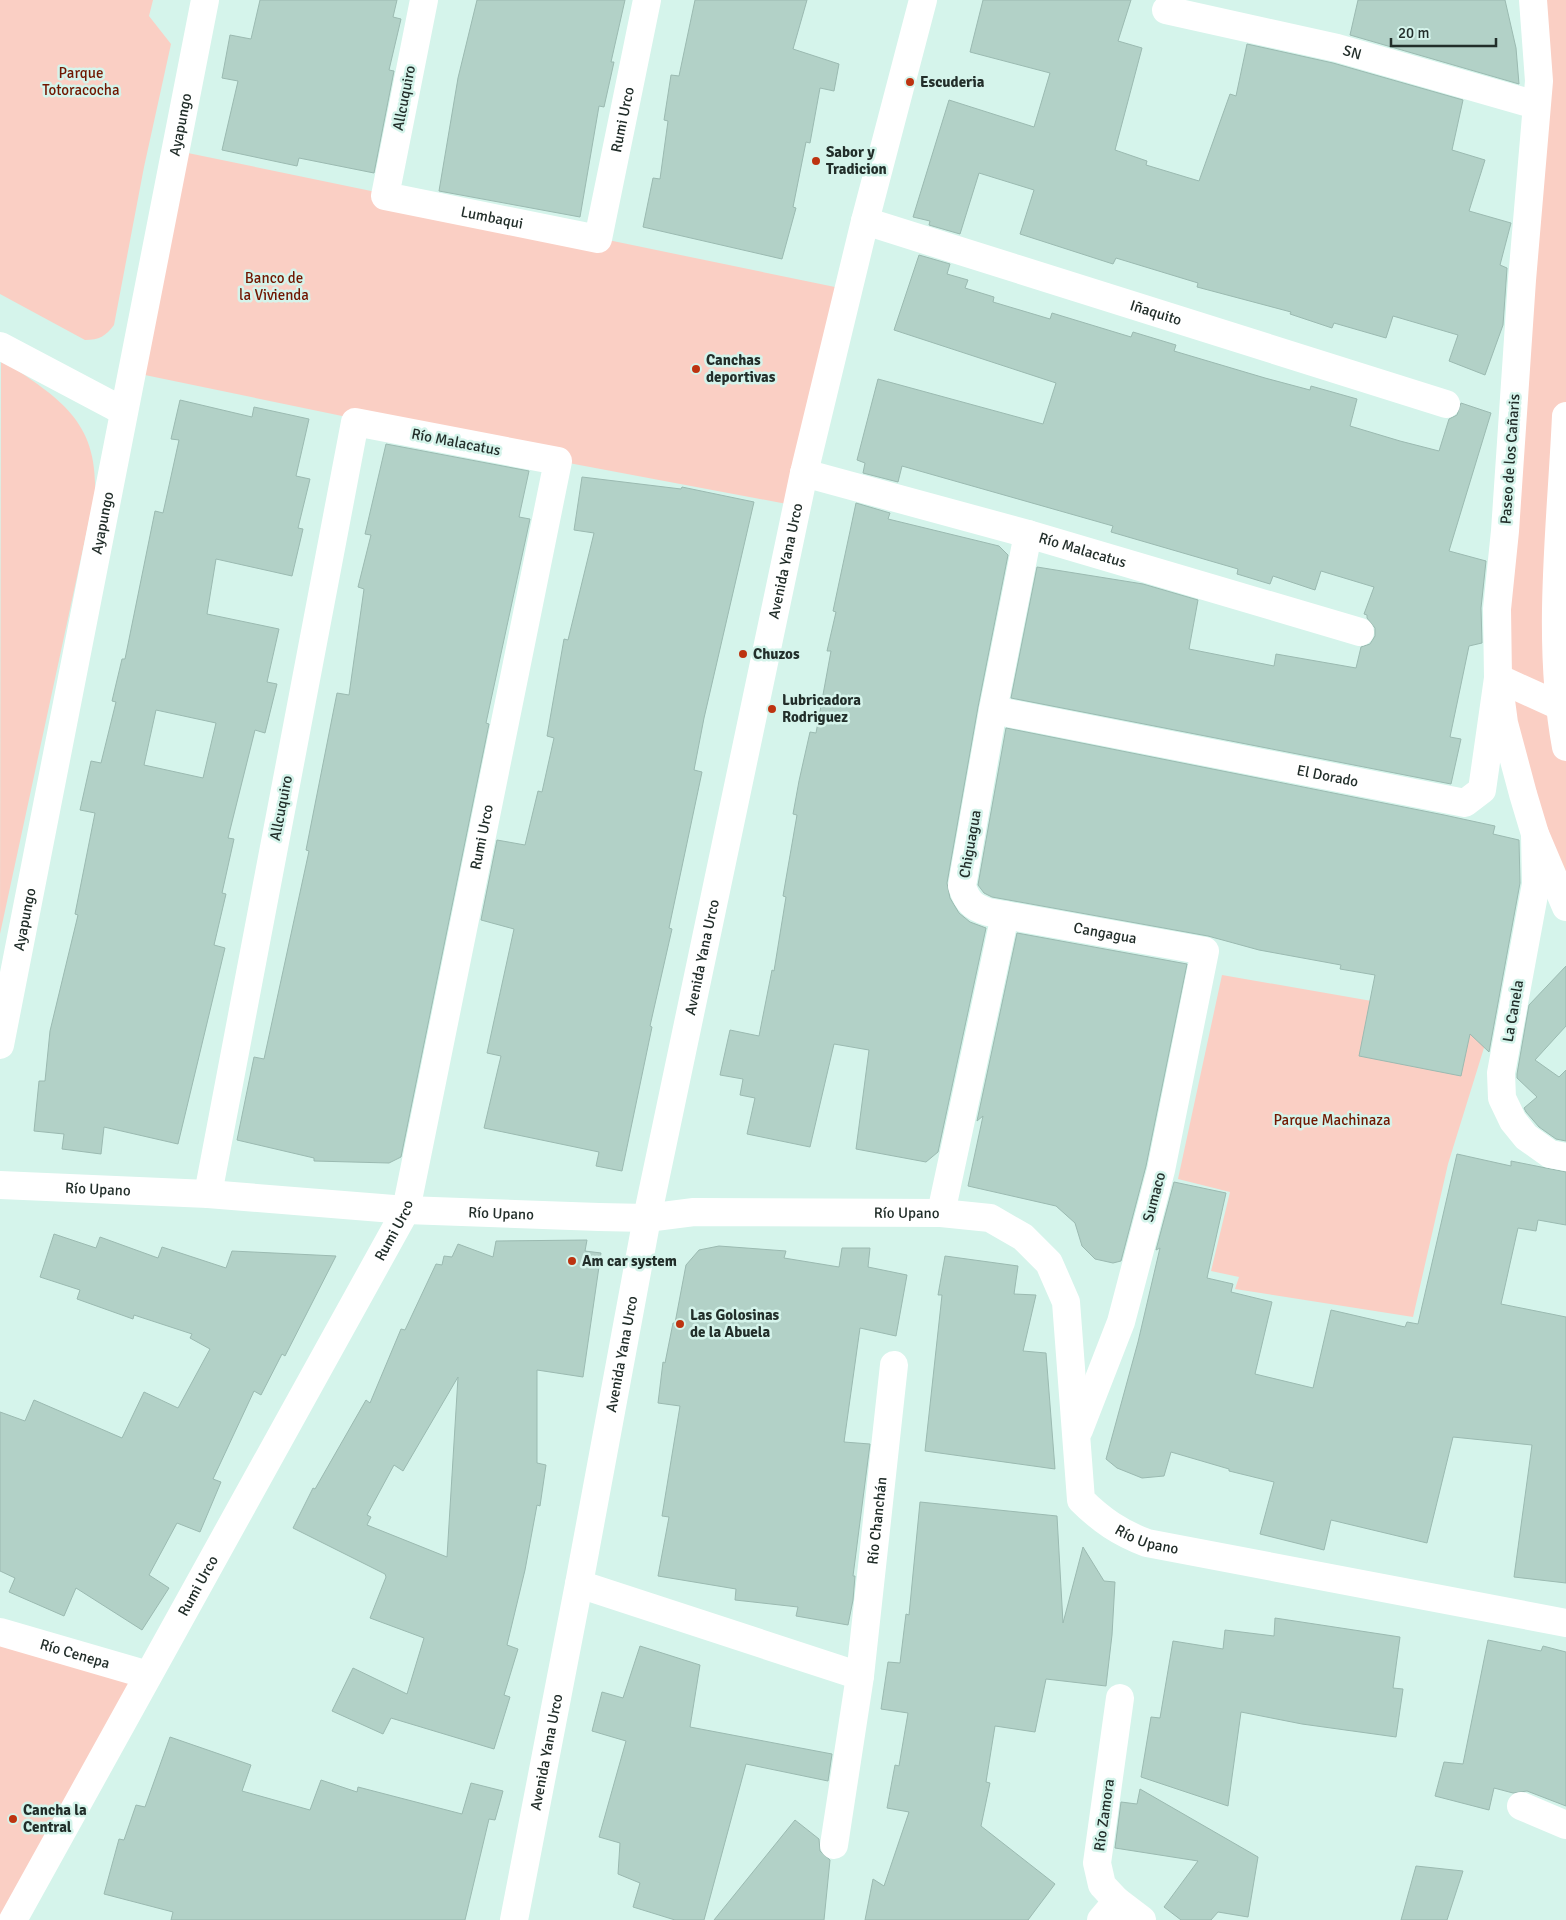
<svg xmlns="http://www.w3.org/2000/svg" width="1566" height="1920" viewBox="0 0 1566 1920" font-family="Signika,sans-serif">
	<rect width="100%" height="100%" fill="#d5f4eb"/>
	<path fill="#facfc4" d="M0,0H153L149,16L171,44L144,167L114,325C106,336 99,340 85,340L0,294Z
		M1533,0H1566V907L1498,678Z
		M183,152L835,287L792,505L574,464L140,374Z
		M1,359C56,397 98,418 95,493L0,934Z
		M1222,975L1492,1022L1448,1164L1413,1317L1235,1289L1239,1277L1211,1271L1230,1192L1178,1179Z
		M0,1641L131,1679L0,1920Z"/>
	<path fill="#b2d1c7" stroke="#9bbab1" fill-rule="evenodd" d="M260,0H397L393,17L401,19L389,70L394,71L374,173L299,158L297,166L222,150L238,81L222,78L230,35L251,39Z
		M477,0H625L611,62H614L604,107L599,106L580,217L439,191L458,78Z
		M695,0H807L793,49L839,64L834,91L820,88L810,143L806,142L793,207L796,208L782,259L643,227L653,178L660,179L668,121L664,120L671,75L679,76Z
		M983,0H1131L1118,41L1142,48L1115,150L1147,161L1146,165L1199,181L1230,94L1236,96L1247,44L1333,63L1463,100L1452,150L1485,160L1469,211L1511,223L1500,265L1507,268L1503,325L1485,375L1449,361L1458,335L1393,316L1386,338L1334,323L1332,328L1290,314L1291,312L1197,287L1198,283L1116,258L1113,264L1020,234L1034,190L979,173L960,234L929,225L930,221L913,217L949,100L1034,127L1050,73L970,52Z
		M1358,0H1505L1516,48L1519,84L1350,35Z
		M919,255L950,264L947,274L968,280L965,288L994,297L993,302L1050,319L1052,313L1131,337L1133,332L1176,345L1174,351L1265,378L1310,390L1311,386L1357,399L1350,426L1400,441L1439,451L1449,419L1457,415L1461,403L1491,413L1449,551L1486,561L1481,608L1482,643L1469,646L1450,737L1461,739L1451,784L1011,698L1037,567L1143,584L1198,600L1189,649L1274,666L1276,654L1356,668L1361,647L1370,644L1375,636V628L1367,618V615L1364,614L1374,587L1321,571L1315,590L1273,576L1270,584L1237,574L1238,569L1111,532L1113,526L902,466L898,482L863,473L865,463L857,460L878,379L1043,424L1056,383L894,330Z
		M180,400L252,417L254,407L309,419L296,476L310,479L298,528L303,529L292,576L216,559L207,614L279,629L267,682L277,684L265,733L255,730L228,838L234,839L222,893L226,894L214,945L225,948L178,1144L104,1127L101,1154L62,1149L64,1134L34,1131L39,1081H45L50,1031L78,915L75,914L95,813L80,810L91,761L101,763L116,702L112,701L122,659H125L155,511L163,513L179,440L171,439ZM156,710L216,723L203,778L144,765Z
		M386,444L529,471L519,517L530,519L486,723L489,724L401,1157L389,1163L314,1161V1158L237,1140L254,1057L264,1059L309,851L306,850L337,693L349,695L364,589L358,587L371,535L365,534Z
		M582,477L681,489L682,487L754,502L704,718L694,770L702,772L669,928L672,929L650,1026L652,1027L622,1171L596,1166L599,1152L484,1128L501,1056L487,1053L514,929L481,920L497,840L525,845L538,791L542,792L554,738L547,736L564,639L568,640L594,533L574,530Z
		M856,503L890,513L888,519L999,546L1008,555L978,707L947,883L950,898L959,913L970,922L986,928L938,1152L926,1162L856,1149L869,1050L834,1044L810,1147L747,1134L755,1098L740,1095L743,1079L720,1075L730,1030L759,1036L772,970L774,971L786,897L783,896L797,815L793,814L799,781L810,732L816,733L831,651H827L836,612L833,611Z
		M1006,728L1444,815L1495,826L1493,834L1519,840L1520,883L1489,1052L1470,1034L1461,1076L1359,1056L1375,975L1340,969L1341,965L1259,950L1208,936L992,897L984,893L978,885Z
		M1017,933L1187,964L1146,1166L1121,1261L1113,1263L1095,1259L1082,1246L1075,1223L1056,1206L968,1186L983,1116L977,1121Z
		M1566,966V1026L1535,1060L1559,1077L1566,1070V1141L1556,1139L1539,1127L1526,1112L1524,1108L1537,1097L1517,1078V1074L1529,1005Z
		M1457,1154L1511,1166V1161L1566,1172V1225L1538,1220L1536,1231L1518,1228L1501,1304L1566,1317V1583L1514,1577L1532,1445L1453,1437L1427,1543L1331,1520L1324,1550L1260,1534L1274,1482L1229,1471V1469L1171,1452L1164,1476L1142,1478L1117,1468L1106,1459L1138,1342L1160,1248L1156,1250L1174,1182L1226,1193L1207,1278L1233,1284L1231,1292L1272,1302L1255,1374L1313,1388L1331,1310L1405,1327L1407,1322L1418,1324Z
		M54,1234L96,1248L100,1237L158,1258L162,1247L226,1268L232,1251L336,1256L285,1356L282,1354L261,1395L254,1391L213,1479L221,1482L200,1532L177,1523L149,1575L169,1588L142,1630L76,1588L64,1616L9,1592L15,1578L0,1571V1412L25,1421L34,1400L122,1438L144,1392L178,1408L210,1349L190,1338L192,1334L134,1315L133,1319L77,1299L80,1290L40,1277Z
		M587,1240L585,1251L601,1253L583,1377L537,1370V1463L546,1465L540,1506L537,1505L525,1570L507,1645L518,1649L504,1695L510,1697L494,1749L391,1718L383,1734L332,1711L353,1668L407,1694L424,1638L370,1618L386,1577L385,1574L293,1528L313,1488L315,1489L366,1400L370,1403L401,1329L405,1330L436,1264L442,1265L444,1256L452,1257L458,1244L493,1257L496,1241ZM458,1377L447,1557L367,1525L371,1517L367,1515L394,1465L403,1471Z
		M719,1246L786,1251L784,1258L839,1267L842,1248H870L868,1267L907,1275L896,1336L860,1328L844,1442L870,1444L853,1576H855L853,1600L848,1625L796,1616L798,1607L735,1600L736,1589L658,1576L669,1517L662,1516L680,1406L658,1403L663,1362L665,1363L673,1323H675L686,1265L699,1250Z
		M945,1256L1018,1266L1014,1294L1036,1295L1023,1351L1046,1353L1055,1469L925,1451L942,1295H938Z
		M920,1502L1057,1516L1063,1623L1083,1547L1104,1581L1115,1582L1112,1635L1106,1686L1046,1679L1035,1732L995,1726L986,1782L990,1783L981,1826L1055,1884L1028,1920H865L873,1879L884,1886L909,1812L887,1808L895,1765L899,1766L908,1713L881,1709L888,1662L900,1663L906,1614L909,1615Z
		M1275,1618L1400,1637L1393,1688L1403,1689L1396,1737L1302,1724L1241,1712L1228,1806L1141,1777L1151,1717L1160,1718L1173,1641L1223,1649L1225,1630L1274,1636Z
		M1488,1640L1541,1651L1543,1646L1566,1652V1806L1527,1791L1513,1793L1494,1788L1489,1810L1435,1796L1444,1762L1463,1764Z
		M640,1646L700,1665L690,1727L832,1754L828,1781L746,1764L704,1920H675L633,1907L640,1883L618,1874L620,1843L599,1837L626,1741L592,1731L602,1692L623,1698Z
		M170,1737L251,1765L242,1791L310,1810L321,1780L357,1792L358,1787L462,1814L471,1783L503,1791L495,1820L489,1819L465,1920H171L173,1912L104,1894L119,1839L124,1840L136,1805L145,1807Z
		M1140,1789L1258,1857L1248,1917L1218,1912L1211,1920H1181L1164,1907L1198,1861L1115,1848L1121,1802L1137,1804Z
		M795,1820L819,1839L820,1851L830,1860L824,1920H714Z
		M1416,1866L1463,1871L1447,1920H1401Z"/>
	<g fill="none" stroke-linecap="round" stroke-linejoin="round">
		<g stroke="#fff" stroke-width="28">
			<path id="s1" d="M424,0L385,196L598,239L647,0"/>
			<path id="s2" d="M1166,10L1337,48L1536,105"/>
			<path id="s3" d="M865,221L1446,404"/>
			<path d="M0,346L123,411"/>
			<path id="s4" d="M804,473L1028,534L1360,632"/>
			<path id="s5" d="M1028,534L993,710L962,886C967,902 973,907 988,912L1205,951L1161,1170L1121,1322L1079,1430"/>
			<path id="s6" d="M993,710L1465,803L1482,790L1498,678L1566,709"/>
			<path d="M1535,834L1536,884L1501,1073L1502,1098L1513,1121L1526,1137L1550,1154L1566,1157"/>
			<path id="s7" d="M0,1045L205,0"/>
			<path id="s8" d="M0,1185L208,1194L406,1210L599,1217L647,1218L694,1212L941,1213L990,1218L1023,1237L1049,1263L1066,1302L1081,1500C1101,1520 1120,1533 1147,1543L1566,1623"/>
			<path d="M941,1213L1005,915"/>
			<path id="s9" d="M579,1584L860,1676L894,1365"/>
			<path id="s10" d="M0,1632L148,1675"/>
			<path d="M1120,1698L1097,1863L1102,1885L1117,1901L1142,1920"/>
			<path d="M1521,1806L1566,1825"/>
			<path d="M834,1845L860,1676"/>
			<path id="s11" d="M13,1920L406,1210L558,461L355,422L208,1194"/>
			<path d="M1101,1920L1117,1901"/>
		</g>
		<path stroke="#fff" stroke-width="28" id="s12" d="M514,1920L579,1584L647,1218L804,473L865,221L923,0"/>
		<path stroke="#fff" stroke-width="28" d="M1533,0L1539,81L1522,280L1505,531L1497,609L1498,678L1504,723L1523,794L1535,834L1566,907
			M1566,416C1561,526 1546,639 1566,747"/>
	</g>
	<g fill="#bd3310" stroke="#d5f4eb" stroke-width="2">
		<circle cx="910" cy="82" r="5"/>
		<circle cx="816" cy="161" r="5"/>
		<circle cx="696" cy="369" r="5"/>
		<circle cx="743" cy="654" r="5"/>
		<circle cx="772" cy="709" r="5"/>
		<circle cx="572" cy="1261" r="5"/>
		<circle cx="680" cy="1324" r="5"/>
		<circle cx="13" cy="1819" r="5"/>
	</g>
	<g text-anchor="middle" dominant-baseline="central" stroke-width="5" stroke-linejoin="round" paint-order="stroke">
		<g font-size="15" fill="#222e2a" stroke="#d5f4eb">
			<text stroke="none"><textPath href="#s2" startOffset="191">SN</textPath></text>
			<text transform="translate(404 98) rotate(-79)">Allcuquiro</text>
			<text stroke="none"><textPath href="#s1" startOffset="539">Rumi Urco</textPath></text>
			<text stroke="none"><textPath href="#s7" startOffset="938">Ayapungo</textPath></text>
			<text stroke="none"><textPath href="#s1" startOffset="309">Lumbaqui</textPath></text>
			<text stroke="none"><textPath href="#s3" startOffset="305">Iñaquito</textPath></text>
			<text transform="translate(456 442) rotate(11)">Río Malacatus</text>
			<text transform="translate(1510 459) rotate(-86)">Paseo de los Cañaris</text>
			<text stroke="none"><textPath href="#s7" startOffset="532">Ayapungo</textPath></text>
			<text stroke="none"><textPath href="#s4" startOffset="289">Río Malacatus</textPath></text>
			<text stroke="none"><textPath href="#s12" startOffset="1386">Avenida Yana Urco</textPath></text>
			<text stroke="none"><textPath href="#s6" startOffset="341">El Dorado</textPath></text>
			<text transform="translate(281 808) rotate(-79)">Allcuquiro</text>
			<text stroke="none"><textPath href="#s11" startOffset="1192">Rumi Urco</textPath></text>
			<text transform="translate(970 844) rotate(-80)">Chiguagua</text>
			<text stroke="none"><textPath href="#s7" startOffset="128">Ayapungo</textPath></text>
			<text stroke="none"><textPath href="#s5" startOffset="516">Cangagua</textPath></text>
			<text stroke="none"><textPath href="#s12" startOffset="981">Avenida Yana Urco</textPath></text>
			<text transform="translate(1513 1011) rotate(-80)">La Canela</text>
			<text stroke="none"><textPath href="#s8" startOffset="98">Río Upano</textPath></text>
			<text transform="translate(1154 1197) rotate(-75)">Sumaco</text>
			<text stroke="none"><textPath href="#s8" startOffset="908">Río Upano</textPath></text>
			<text stroke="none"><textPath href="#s8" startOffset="502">Río Upano</textPath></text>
			<text stroke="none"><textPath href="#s11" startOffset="788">Rumi Urco</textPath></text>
			<text stroke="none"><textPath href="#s12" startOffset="576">Avenida Yana Urco</textPath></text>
			<text stroke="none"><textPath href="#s9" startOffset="452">Río Chanchán</textPath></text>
			<text stroke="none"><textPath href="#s8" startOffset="1386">Río Upano</textPath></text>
			<text stroke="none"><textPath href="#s11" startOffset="382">Rumi Urco</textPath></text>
			<text stroke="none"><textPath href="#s10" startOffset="78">Río Cenepa</textPath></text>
			<text stroke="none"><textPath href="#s12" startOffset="171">Avenida Yana Urco</textPath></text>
			<text transform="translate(1104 1815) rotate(-82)">Río Zamora</text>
		</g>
		<g font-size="15" fill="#701701" stroke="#d5f4eb">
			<text x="81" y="73">Parque<tspan x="81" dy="17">Totoracocha</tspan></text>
			<text x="274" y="278">Banco de<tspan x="274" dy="17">la Vivienda</tspan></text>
			<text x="1332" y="1120">Parque Machinaza</text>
		</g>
		<g font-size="15" font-weight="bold" fill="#222e2a" stroke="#d5f4eb" text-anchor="start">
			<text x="920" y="82">Escuderia</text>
			<text x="826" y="152">Sabor y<tspan x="826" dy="17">Tradicion</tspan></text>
			<text x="706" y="360">Canchas<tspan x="706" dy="17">deportivas</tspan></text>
			<text x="753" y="654">Chuzos</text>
			<text x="782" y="700">Lubricadora<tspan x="782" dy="17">Rodriguez</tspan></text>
			<text x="582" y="1261">Am car system</text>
			<text x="690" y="1315">Las Golosinas<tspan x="690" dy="17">de la Abuela</tspan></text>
			<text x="23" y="1810">Cancha la<tspan x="23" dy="17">Central</tspan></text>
		</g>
	</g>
	<path d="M1391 38v8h105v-8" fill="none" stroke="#222e2a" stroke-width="2.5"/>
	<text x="1398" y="38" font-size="15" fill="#222e2a" stroke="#d5f4eb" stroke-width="4" paint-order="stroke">20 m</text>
</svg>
